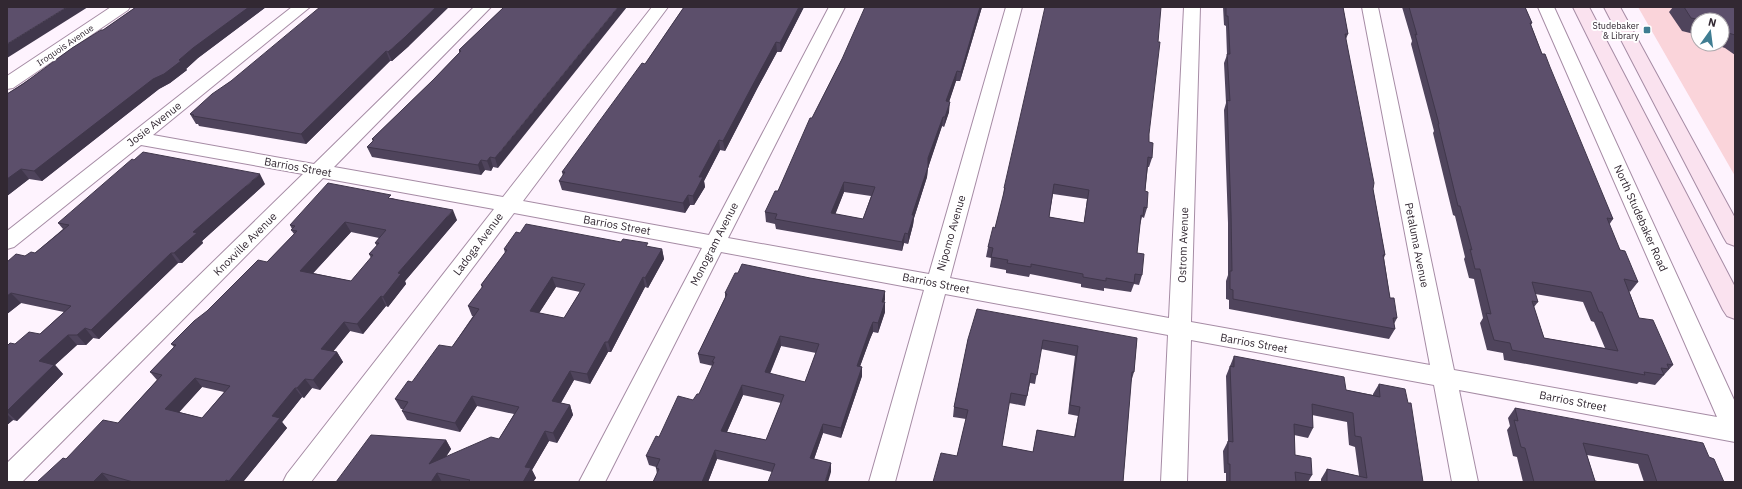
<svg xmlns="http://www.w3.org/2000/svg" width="1742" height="489" viewBox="0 0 1742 489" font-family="'IBM Plex Sans',sans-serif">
	<rect width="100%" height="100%" fill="#fef3fe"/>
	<path fill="#fad4da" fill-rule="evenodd" d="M1638,7H1735V176ZM1698,20H1722V44H1698Z"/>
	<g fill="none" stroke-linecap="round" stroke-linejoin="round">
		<defs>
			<path id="minor" d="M111,7H130L128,10L13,88L7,89V76Z
				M292,7H310L153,135L314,164L474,7H491L334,167L503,197L652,7H668L523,201L709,235L829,7H845L728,238L929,274L1006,7H1022L950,278L1169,318L1184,7H1200L1191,322L1430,365L1362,7H1378L1454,370L1717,417L1538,7H1554L1735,402V442L1459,390L1478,482H1452L1434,385L1191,340L1187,482H1161L1168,335L945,294L895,482H869L924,290L721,252L605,482H579L702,248L514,213L311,482H283L287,474L494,209L323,178L22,482H7V463L303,174L141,145L14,247L7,249V231Z"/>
			<path id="secondary" d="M1573,7H1589L1735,287V319L1727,316L1723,310Z
				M1604,7H1620L1735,218V246L1727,243L1724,238Z"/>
		</defs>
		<use href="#minor" stroke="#a68ca5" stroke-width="2"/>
		<use href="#secondary" stroke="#a68ca5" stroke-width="2"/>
		<use href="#minor" fill="#fff" fill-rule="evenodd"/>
		<use href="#secondary" fill="#fae2ef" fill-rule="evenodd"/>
	</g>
	<path fill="#4f445c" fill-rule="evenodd" d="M136,7H266L198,58L186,69L187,70L170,83L159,89L42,181L29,179L7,196V94L103,30Z
		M504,7L498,168L493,167L491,171L485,170L481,175L372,157L367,147L373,142L372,139L433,80L459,53V50Z
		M684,7H804L781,52H777L758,87L725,151L720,150L704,181L705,187L694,205H690L685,213L562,190L559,181L563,176L562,172L645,64Z
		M982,7L960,81H956L949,102V112L944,127L942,126L928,168L927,177L914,218L913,225L908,244L904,243L902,251L776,229L775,224L766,222L765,212L778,191L812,118L842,59ZM844,192L871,196L863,219L835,214Z
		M1223,7H1343L1348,34L1346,39L1385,255L1384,258L1390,298L1397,318L1394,324L1395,329L1389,339L1229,309V300L1226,299V281L1228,275V223L1224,110L1226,103L1224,63L1227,55L1226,26L1224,25Z
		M1402,7H1525L1532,23L1531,25L1542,54L1613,219L1609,225L1620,250L1638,282L1630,292L1629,291L1639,318L1673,365L1655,385L1639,382L1637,384L1504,360L1503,353L1487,350L1480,323L1483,318L1474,279L1469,278L1464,259L1465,257L1455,216L1453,215L1433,133L1434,131L1411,44L1412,41ZM1535,294L1583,302L1591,321L1594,322L1605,348L1544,338L1534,307L1538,302Z
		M1673,7H1731L1735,8V55L1725,48L1713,44H1722V20H1698V35L1682,31L1669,12Z
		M409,46L392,61H390L306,144L199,126L198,124H196L190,114L231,81Z
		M1149,134V142L1152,158L1149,167H1148L1145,191L1147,208L1144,218L1142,217L1140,225L1137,253L1142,275L1139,285L1134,284L1131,292L1104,288V291L1081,287V284L1030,274L1029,277L1006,273V270L990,267L991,258L986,257L988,247L995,228L1003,198L1004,188ZM1053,194L1087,199L1084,223L1049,217Z
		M265,184L202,241L203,243L182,263H178L99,339L93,338L86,345H77L55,365L63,374L17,421L13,420L7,425V346L15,344L40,334L64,312L21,303L7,314V262L25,256L35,253L63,229L58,223Z
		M392,198L457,220L405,281L406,284L388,307L386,306L363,334L350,331L333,351L337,352L343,362L320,390L312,388L304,398L302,397L282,422L287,428L243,482H37L66,459L118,423L157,380L150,372L174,347L171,344L207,311L267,262L294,234L291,230L292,229L290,225ZM351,232L379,238L375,243L377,246L369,254L371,258L351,281L313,273ZM202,387L224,392L202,418L179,412Z
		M648,247L662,249L664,259L648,288L645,287L611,352H608L590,384L574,380L561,403L570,405L573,415L557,443L549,441L532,470L536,478L533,482H336L446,440L451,449L446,457L499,439L514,414L477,406L460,432L407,420L402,411L403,409H401L395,399L412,382L452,347L473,316H472L468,306L482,288L481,285L505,253L504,249ZM556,287L580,292L564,318L539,313Z
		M738,273L810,278L885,291L884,302H885V312L878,333L873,332L870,339L860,366L862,367V376L841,438L823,433L814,459L831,463V472H772L717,459L708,482H653L657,474L656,468V467L649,465L646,456L659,437L699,394L713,366L700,363L698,354L725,298V293ZM781,346L816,353L805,382L770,374ZM743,395L781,403L766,440L727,432Z
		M1137,338L1134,372L1131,382L1123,482L957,456L966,419L953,417L954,407L968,339ZM1041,349L1075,356L1068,414L1078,416L1074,437L1037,430L1033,452L1002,446L1009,403L1025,406L1030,383L1035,384Z
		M1234,356L1346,390L1373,395V394L1379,384L1423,482H1321V479L1327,469L1359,476L1355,447L1349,445L1347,422L1312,415L1313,428L1308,438L1294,435L1295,455L1312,475L1308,482H1226V473H1224L1223,451L1228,441L1226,376Z
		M1515,408L1709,457L1724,482H1644L1638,464L1587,455L1595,481L1600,482H1523L1517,457L1513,456L1507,430L1510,426L1508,418Z"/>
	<path fill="#40374b" d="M67,7H88L7,58V44Z
		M249,7H266L198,58L186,69L187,70L170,83L159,89L42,181L34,171L118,105L179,60L193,48Z
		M436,7H449L409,46L392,61L388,52Z
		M618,7H627L498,168L495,158Z
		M799,7H804L781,52L780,43Z
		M980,7H982L960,81L961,72Z
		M776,42L777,52L758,87L725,151L723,141L757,77Z
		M386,51L390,61L306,144L301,134Z
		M957,71L956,81L946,111V101Z
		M950,102L949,112L944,127L945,117Z
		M943,117L942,126L928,168V158Z
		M719,140L720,150L704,181L705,187L694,205L693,196L699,177Z
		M490,157L493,167L491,171L487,161Z
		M481,160L485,170L481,175L478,165Z
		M928,167L927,177L914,218L913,225L908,244V234L912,215Z
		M21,169L29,179L7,196V179Z
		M260,174L265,184L202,241L203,243L182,263L174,253L193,232Z
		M844,182V192L832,223L831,213Z
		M688,195L690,205L685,213L683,203Z
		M453,210L457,220L405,281L406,284L388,307L383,297L398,273Z
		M345,222L351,232L306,281L300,271Z
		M905,233L904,243L902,251V242Z
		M662,249L664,259L648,288L645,278Z
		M171,253L178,263L99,339L91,330Z
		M552,277L556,287L534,321L530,311Z
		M643,277L645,287L611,352L608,342Z
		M885,291V300L881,311L882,302Z
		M11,293L21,303L7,314V296Z
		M381,296L386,306L363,334L357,324Z
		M885,302V312L878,333V323Z
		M344,322L350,331L328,358L321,349Z
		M873,322V332L870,339L857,375V366L870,329Z
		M85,328L93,338L86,345L77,335Z
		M68,335L77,345L55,365L63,374L17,421L7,412V411L39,361Z
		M780,336L781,346L766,382L765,372Z
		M605,342L608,352L590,384L587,374Z
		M337,352L343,362L320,390L313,380Z
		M862,367V376L841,438V428Z
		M570,371L574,380L556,411L552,401Z
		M195,378L202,387L174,418L165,409Z
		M305,379L312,388L304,398L297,388Z
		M742,385L743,395L723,441L721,431Z
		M295,388L302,397L282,422L287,428L243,482H230L229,481L272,416Z
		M472,396L477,406L460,432L455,423Z
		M570,405L573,415L557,443L553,433Z
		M7,414L13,420L7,425Z
		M823,424V433L811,468L810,458Z
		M545,431L549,441L532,470L536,478L533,482H523L525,467Z
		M446,440L451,449L435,473L429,464Z
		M715,450L717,459L708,482H702Z
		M831,463V472L828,482H825Z
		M102,473L110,482H93Z
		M437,473L442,482H431Z"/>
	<path fill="#5c4f6b" stroke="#40374b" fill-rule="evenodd" d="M7,7H67L7,44Z
		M136,7H249L193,48L179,60L181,61L164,74L153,79L34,171L21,169L7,179V94L23,84L72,48L101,30H103Z
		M320,7H436L405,37L388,52L386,51L301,134L193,116L194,115L190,114L212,94L231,81Z
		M504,7H618L495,158L490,157L487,161L481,160L478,165L367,147L374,140L372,139L433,80L461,51L459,50Z
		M684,7H799L780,43L776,42L757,77L723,141L719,140L699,177H703L693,196L688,195L683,203L559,181L565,172H562L642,63L645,64Z
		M865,7H980L961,72L957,71L946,101L950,102L945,117H943L928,158V167L912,215H914L908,234L905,233L902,242L775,219L777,214L765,212L775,191H778L810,118H812L842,59ZM844,182L875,187L863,219L831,213Z
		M1045,7H1161L1158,42H1160L1149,134V142L1153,143L1152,158L1148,157L1145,191L1148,192L1147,208L1144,207L1143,216L1141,215L1137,253L1144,254L1142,275L1135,274L1134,283L1106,278V281L1083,277V274L1031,264V267L1007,263L1008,260L991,257L993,248L988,247L993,227L995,228L1005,188H1004ZM1054,184L1089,190L1084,223L1049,217Z
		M1226,7H1343L1348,34H1345L1374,183L1373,189L1385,255H1383L1390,298H1394L1397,318H1393L1395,329L1233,299V290L1230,289V271H1232L1231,213L1227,100L1230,101L1227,54H1230L1228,16H1226Z
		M1409,7H1525L1532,23H1530L1542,54H1545L1550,67L1613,219L1607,218L1620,250L1625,251L1638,282L1624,279L1639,318L1653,320L1673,365L1667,364L1669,369L1661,368L1664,375L1644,372L1645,375L1512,350L1510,343L1494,340L1486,313L1491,314L1480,269H1475L1470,249L1472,250L1460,206H1458L1438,124H1439L1415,34L1417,35ZM1532,282L1591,292L1599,312H1602L1618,351L1544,338L1532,301L1538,302Z
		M1684,7H1731L1735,8V35L1722,31V20H1702L1691,18Z
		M143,152L260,174L193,232L197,233L174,253H171L91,330L85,328L77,335H68L39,361L54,365L7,411V346L10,343L15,344L29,332L40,334L71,306L11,293L7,296V262L16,254L25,256L31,252L35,253L69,225L58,223L132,159L134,160Z
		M328,183L391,195L388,198L453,210L398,273L401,274L383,297L381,296L357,324L344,322L321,349L337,352L313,380L305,379L297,388H295L272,416L280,418L229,481L226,480L225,482H133L102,473L93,482H37L63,458L66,459L103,420L118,423L162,375L150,372L176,345L171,344L194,321L207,311L258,260L267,262L297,231L291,230L295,226L290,225ZM345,222L386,230L375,243H379L369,254L373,255L351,281L300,271ZM195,378L230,386L202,418L165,409Z
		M526,224L621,242L623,239L648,243L646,246L662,249L645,278L643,277L608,342H605L587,374L570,371L552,401L570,405L553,433L545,431L525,467L531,468L523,482H468L470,480L437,473L431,482H336L371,435L446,440L429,464L491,437L499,439L519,407L472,396L455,423L402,411L408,402L395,399L408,381L412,382L439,345L452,347L479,309L468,306L483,286L481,285L507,250L504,249L516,232L520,233ZM552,277L585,284L564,318L530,311Z
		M742,264L810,278L885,291L882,302H885L878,323L873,322L870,329L857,366L862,367L841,428L823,424L810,458L831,463L825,482H768L775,464L715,450L702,482H653L659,469L656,468L660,459L646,456L656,436L659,437L678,396L693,400L697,394H699L714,362H712L715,357L698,354L727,294L725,293L735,273H738ZM780,336L819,344L805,382L765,372ZM742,385L784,395L766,440L721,431Z
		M977,309L1137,338L1134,372H1132L1123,482H933L941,453L957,456L968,410L954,407L968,339ZM1043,340L1078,346L1070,405L1080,407L1075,437L1037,430L1033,452L1002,446L1011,393L1027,396L1031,373L1037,375Z
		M1234,356L1344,377L1346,390L1380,397L1379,384L1405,389L1408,403H1411L1423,482H1327V469L1367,478L1361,437L1355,436L1353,413L1312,404L1313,428L1294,424L1295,455L1311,458L1312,475L1295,472L1296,482H1230V464H1228V441L1233,442L1230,366L1234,367Z
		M1515,408L1703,443L1709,457L1714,459L1724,482H1657L1648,455L1583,443L1595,481L1600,482H1534L1525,448L1521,447L1514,420L1518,421Z"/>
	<rect fill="#3f7d92" stroke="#fff" stroke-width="1.5" x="1643" y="26" width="8" height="8" rx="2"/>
	<g text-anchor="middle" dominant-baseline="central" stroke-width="4" stroke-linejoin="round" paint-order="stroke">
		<g font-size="9" fill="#322832" stroke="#fff" text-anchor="end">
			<text x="1639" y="25">Studebaker<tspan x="1639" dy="10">&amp; Library</tspan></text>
		</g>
		<g font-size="9" fill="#322832" stroke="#fff">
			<text transform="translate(65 45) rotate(-34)">Iroquois Avenue</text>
		</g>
		<g font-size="11" fill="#322832" stroke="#fff">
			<text transform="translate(154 124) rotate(-38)">Josie Avenue</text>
			<text transform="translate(298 167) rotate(10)">Barrios Street</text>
			<text transform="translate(1641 218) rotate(66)">North Studebaker Road</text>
			<text transform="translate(617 225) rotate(10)">Barrios Street</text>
			<text transform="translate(951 233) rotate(-74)">Nipomo Avenue</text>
			<text transform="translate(245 244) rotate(-45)">Knoxville Avenue</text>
			<text transform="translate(478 244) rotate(-53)">Ladoga Avenue</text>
			<text transform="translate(714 244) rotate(-63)">Monogram Avenue</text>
			<text transform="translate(1183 245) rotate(-88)">Ostrom Avenue</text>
			<text transform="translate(1417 245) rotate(79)">Petaluma Avenue</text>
			<text transform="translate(936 283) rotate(11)">Barrios Street</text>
			<text transform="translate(1254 343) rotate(10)">Barrios Street</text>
			<text transform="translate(1573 401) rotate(11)">Barrios Street</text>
		</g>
	</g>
	<rect width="1742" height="489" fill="none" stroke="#322832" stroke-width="16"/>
	<g transform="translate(1710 32) rotate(14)"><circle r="19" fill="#ffffff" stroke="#ada9ad"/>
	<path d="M0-3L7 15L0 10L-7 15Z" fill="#3f7d92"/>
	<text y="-6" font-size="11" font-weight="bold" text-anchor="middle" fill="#322832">N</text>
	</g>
</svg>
